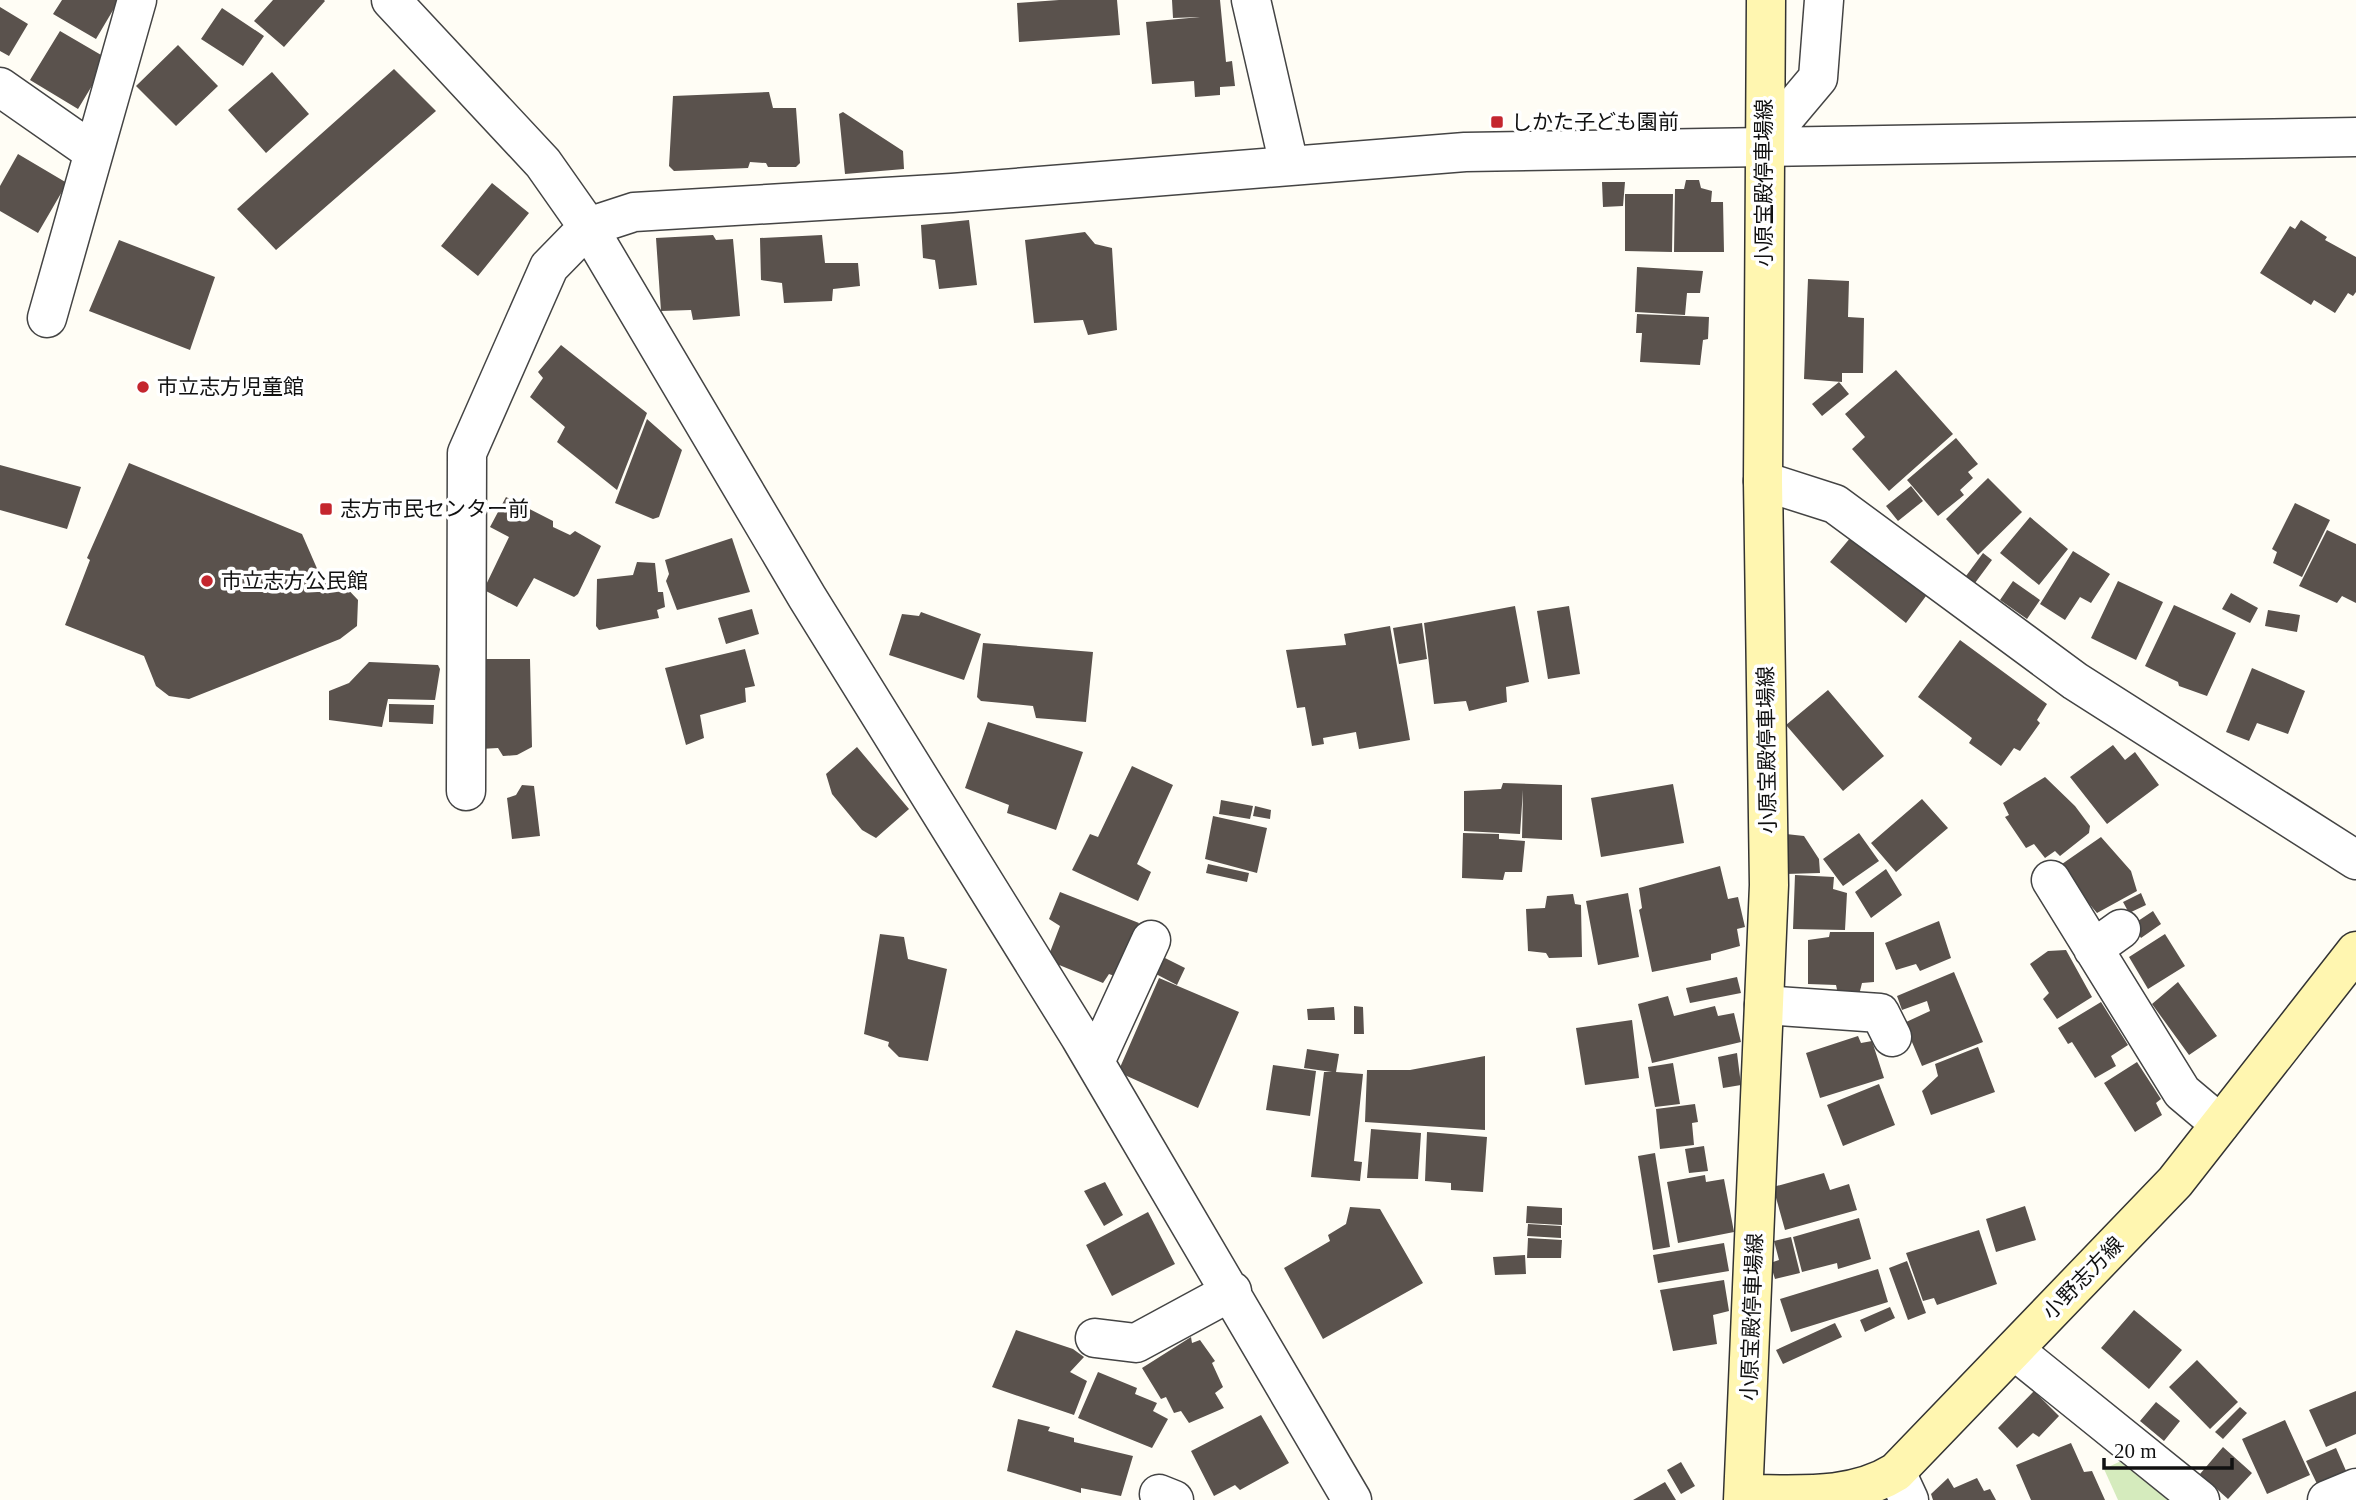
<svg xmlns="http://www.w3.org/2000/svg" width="2356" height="1500" viewBox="0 0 2356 1500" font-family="'Times New Roman','Noto Sans JP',serif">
	<rect width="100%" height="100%" fill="#fffdf5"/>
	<path fill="#d5ebbd" d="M2119,1462H2120L2169,1500H2118L2104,1469Z"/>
	<path fill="#5a524d" d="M62,0H119L96,39L53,14Z
		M273,0H324L325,1L284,47L254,21Z
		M1059,0H1117L1120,35L1019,42L1017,3Z
		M1172,0H1220L1226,62L1232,61L1235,86L1220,87V95L1195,97L1194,81L1152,84L1146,22L1200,17L1173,18Z
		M0,7L28,24L9,56L0,51Z
		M222,8L264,36L243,66L201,39Z
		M60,31L108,59L78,109L30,80Z
		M178,45L218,86L176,126L136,86Z
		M394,69L436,111L276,250L237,209Z
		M272,72L309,114L266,153L228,110Z
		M769,92L773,108H796L800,163L796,167H768L766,163L750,162L748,168L674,171L669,166L673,96Z
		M843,112L903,151L904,169L845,174L839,114Z
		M18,154L67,183L38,233L0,211V186Z
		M1686,180H1699L1701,188L1712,191L1711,202H1723L1724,252H1674L1675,189H1684Z
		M1602,182H1625L1623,206L1603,207Z
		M492,183L529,213L478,276L441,246Z
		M1625,194H1673L1672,252L1625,251Z
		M969,220L977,285L939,289L935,260L923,258L921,225Z
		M2301,220L2327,237L2325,240L2356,257V292L2353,296L2348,293L2335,313L2314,300L2311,305L2260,273L2290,226L2295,229Z
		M1085,232L1095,244L1112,248L1117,330L1088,335L1083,320L1034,323L1025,240Z
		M713,235L716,240L733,239L740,316L693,320L691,310L661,311L656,238Z
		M822,235L825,263H858L860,286L833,289L832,301L784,303L782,283L761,280L760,238Z
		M119,240L215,277L190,350L89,311Z
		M1637,267L1703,271L1700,293H1687L1685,315L1635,312Z
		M1808,279L1849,281L1848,317L1864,318L1863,373H1842V382L1804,379Z
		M1637,314L1709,317L1708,339L1703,340L1700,365L1640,362L1642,333H1636Z
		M561,345L647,413L617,490L557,442L565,427L530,397L543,378L538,372Z
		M1896,370L1953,434L1889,491L1852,449L1865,437L1845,414Z
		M1839,382L1849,394L1822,416L1812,404Z
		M647,419L682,450L659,517L653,519L615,503Z
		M1956,438L1978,464L1968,472L1973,478L1960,490L1964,495L1938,516L1907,480Z
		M129,463L302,534L322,580L341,582L358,600L357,626L340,639L189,699L169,696L156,686L144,656L65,625L90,560L87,558Z
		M0,465L81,487L67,529L0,510Z
		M1988,478L2022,512L1978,555L1946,519Z
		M1911,486L1923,501L1898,521L1886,506Z
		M506,497L553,521V527L570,535L575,531L601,546L578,594L574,597L534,578L517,607L486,591L484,589L509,537L490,527Z
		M2295,503L2330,520L2302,577L2273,563L2277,552L2272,549Z
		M2030,517L2068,549L2039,585L2000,553Z
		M2327,530L2356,544V603L2342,596L2337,603L2299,586Z
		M1851,537L1926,596L1906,623L1830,562Z
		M732,538L750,592L677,610L666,581L669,574L665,560Z
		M2073,551L2110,574L2091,603L2080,597L2065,620L2040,604Z
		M1983,553L1992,560L1975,583L1966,576Z
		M637,562L655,563L658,592H663L665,607L657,610L659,618L599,630L596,626L597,579L633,575Z
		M2013,581L2040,600L2027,619L2000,600Z
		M2118,581L2163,602L2136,660L2091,638Z
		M2231,593L2258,608L2250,623L2222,609Z
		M2174,605L2236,633L2207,696L2179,686L2178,682L2145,666Z
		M1515,606L1529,682L1506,687L1507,702L1469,711L1466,701L1434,704L1424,623Z
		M1569,606L1580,674L1548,679L1537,611Z
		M752,609L759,634L726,644L718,618Z
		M2268,610L2300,615L2297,632L2265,626Z
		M921,612L981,634L964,680L889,655L902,614L919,616Z
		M1422,623L1427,659L1399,664L1393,628Z
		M1390,626L1410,740L1359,749L1356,732L1323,738L1324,744L1312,746L1305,707L1297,708L1286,650L1346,645L1344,634Z
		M1960,640L2047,704L2037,720L2040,723L2020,751L2014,748L2001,766L1969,743L1972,738L1918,697Z
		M983,643L1093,652L1086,722L1036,718L1033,706L981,701L977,697Z
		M745,649L755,686L745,688L746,702L700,715L704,738L686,745L665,668Z
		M480,659H530L532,747L517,755L503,756L498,748L480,749Z
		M369,662L438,665L440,669L435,700L388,699L382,727L329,720V691L349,683Z
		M2252,668L2305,691L2288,734L2257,723L2249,741L2226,732Z
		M1828,690L1884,756L1843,791L1786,725Z
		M389,704L434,705L433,724L389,722Z
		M988,722L1083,752L1056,830L1007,813L1009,805L965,788Z
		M2113,745L2125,760L2135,752L2159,785L2107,824L2070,777Z
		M857,747L909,809L876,838L862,830L832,794L826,774Z
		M1132,766L1173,785L1137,864L1151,872L1138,901L1072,870L1090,834L1098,837Z
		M2045,777L2075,806L2090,826L2089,833L2060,856L2055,851L2045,858L2034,844L2026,848L2005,817L2009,815L2003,803Z
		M1503,783L1562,785V840L1522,838L1523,790L1520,834L1464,831V791L1501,789Z
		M1673,784L1684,843L1601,857L1591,798Z
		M522,785L534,786L540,836L512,839L507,798L516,795Z
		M1922,799L1948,828L1896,872L1871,843Z
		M1221,800L1253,806L1250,819L1219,814Z
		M1255,806L1271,810L1270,819L1253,816Z
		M1213,816L1267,828L1257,873L1205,859Z
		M1463,833L1499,834V839L1525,841L1522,872H1505L1503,880L1462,878Z
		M1859,833L1879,861L1843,886L1823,859Z
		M1786,834L1804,836L1819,859L1820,873L1785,874Z
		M2101,837L2131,871L2137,891L2097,913L2069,880L2062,864Z
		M1208,864L1249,873L1247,882L1206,873Z
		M1720,866L1728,899L1738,897L1745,927L1737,929L1740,946L1711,954V960L1652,972L1639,910L1642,908L1639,888Z
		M1886,869L1902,895L1871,918L1855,892Z
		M1795,875L1834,877L1833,889L1847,893L1845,930L1793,929Z
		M1060,892L1139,923L1117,977L1109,974L1103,983L1047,960L1060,926L1049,919Z
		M1628,893L1639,957L1598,965L1586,901Z
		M2141,893L2146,905L2129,913L2123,902Z
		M1573,894L1575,904L1581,905L1582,957L1549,958L1546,953L1528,951L1526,909L1545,908L1547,896Z
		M2153,911L2161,924L2141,938L2132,925Z
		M1939,921L1951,958L1920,971L1916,964L1896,970L1885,943Z
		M1830,932H1874V982L1862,983L1859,995L1838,994L1836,985L1808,984V940L1829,937Z
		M880,934L904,937L908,959L947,969L928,1061L899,1057L888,1046L889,1042L864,1034Z
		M2165,934L2185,966L2148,989L2129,957Z
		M2066,950L2092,997L2057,1019L2043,999L2049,993L2030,964L2048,951Z
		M1163,957L1185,968L1177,985L1154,973Z
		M1954,972L1983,1042L1922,1066L1904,1023L1930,1011L1927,1001L1902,1010L1897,996Z
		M1737,977L1741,993L1690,1003L1686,988Z
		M1159,978L1239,1012L1198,1108L1118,1072Z
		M2178,982L2217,1036L2189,1055L2152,1004Z
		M1668,996L1674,1016L1715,1006L1718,1016L1734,1013L1741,1042L1652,1063L1638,1004Z
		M2101,1002L2128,1045L2111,1056L2116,1066L2095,1078L2072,1042L2068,1044L2058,1028Z
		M1354,1006L1363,1007L1364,1034H1354Z
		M1334,1007L1335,1020H1308L1307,1009Z
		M1632,1020L1639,1078L1585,1085L1576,1028Z
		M1858,1036L1861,1043L1872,1041L1884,1078L1820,1098L1806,1053Z
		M1978,1047L1995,1092L1931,1115L1922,1091L1938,1076L1935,1064Z
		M1307,1049L1339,1054L1336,1072L1363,1074L1354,1161L1362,1162L1360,1181L1311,1177L1324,1072H1332L1304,1068Z
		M1737,1053L1741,1085L1723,1088L1718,1057Z
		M1485,1056V1130L1365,1122L1367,1070H1410Z
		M2137,1062L2161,1099L2156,1103L2162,1115L2135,1132L2104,1083Z
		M1673,1063L1680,1104L1655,1107L1648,1067Z
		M1273,1065L1316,1071L1310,1116L1266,1110Z
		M1879,1084L1895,1125L1843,1146L1827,1105Z
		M1695,1104L1698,1122L1692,1123L1694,1145L1660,1149L1656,1109Z
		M1371,1129L1421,1133L1418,1179L1367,1178Z
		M1427,1132L1487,1137L1483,1192L1451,1190V1183L1425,1181Z
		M1704,1146L1708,1171L1689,1173L1685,1149Z
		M1655,1153L1670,1247L1653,1250L1638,1156Z
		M1824,1173L1830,1190L1849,1184L1857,1210L1785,1230L1773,1187Z
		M1705,1175L1706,1182L1724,1179L1734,1232L1678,1243L1667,1182Z
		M1105,1182L1123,1215L1104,1226L1084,1191Z
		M1527,1206L1562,1208V1225L1526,1223Z
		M2025,1206L2036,1240L1996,1252L1986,1219Z
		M1350,1207L1380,1209L1423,1283L1323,1339L1284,1268L1330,1241L1328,1235L1346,1224Z
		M1148,1212L1175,1264L1112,1296L1086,1245Z
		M1859,1218L1871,1259L1838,1269L1837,1263L1802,1272L1793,1237Z
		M1528,1224L1561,1226V1238L1527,1236Z
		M1979,1230L1997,1284L1937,1305L1934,1298L1923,1301L1906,1253Z
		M1791,1237L1800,1273L1775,1279L1770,1263L1779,1260L1774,1241Z
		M1528,1238L1562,1240L1561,1258H1527Z
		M1724,1243L1729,1271L1658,1283L1653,1255Z
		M1525,1255L1526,1274L1495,1275L1493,1257Z
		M1907,1261L1926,1313L1908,1320L1889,1268Z
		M1878,1269L1888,1302L1791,1332L1780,1299Z
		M1724,1280L1729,1311L1713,1315L1717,1344L1673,1351L1660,1290Z
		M1890,1307L1895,1318L1865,1332L1860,1320Z
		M2134,1310L2182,1350L2149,1389L2101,1348Z
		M1835,1323L1842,1337L1783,1364L1776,1350Z
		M1016,1330L1073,1349L1084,1357L1070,1372L1087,1381L1074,1415L992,1387Z
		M1191,1337L1192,1343L1200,1340L1215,1361L1212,1363L1223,1387L1215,1393L1224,1408L1189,1423L1181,1411L1174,1413L1166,1397L1161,1399L1142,1368Z
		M2197,1360L2238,1402L2210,1429L2169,1387Z
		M1098,1372L1137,1388L1135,1394L1157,1403L1153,1411L1168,1419L1152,1448L1078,1418Z
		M2034,1391L2059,1416L2039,1437L2033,1433L2017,1448L1998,1428Z
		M2356,1391V1434L2326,1447L2309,1410Z
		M2156,1402L2180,1421L2164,1441L2140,1421Z
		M2240,1407L2247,1413L2223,1439L2215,1432Z
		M1261,1415L1289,1463L1240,1490L1235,1485L1214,1496L1191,1451Z
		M1018,1419L1050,1427L1048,1431L1074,1438V1442L1133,1456L1121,1496L1081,1488V1493L1007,1471Z
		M2285,1420L2310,1475L2267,1494L2242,1439Z
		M2071,1443L2084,1472L2092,1471L2105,1500H2031L2016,1465Z
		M2223,1447L2252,1473L2228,1499L2200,1474Z
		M2336,1448L2347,1473L2318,1486L2306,1461Z
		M1681,1462L1695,1486L1681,1494L1667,1470Z
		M1948,1478L1954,1488L1977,1478L1984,1491L1990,1489L1996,1500H1933L1931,1494Z
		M1665,1482L1676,1500H1633Z"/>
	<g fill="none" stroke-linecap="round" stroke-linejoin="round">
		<defs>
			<path id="street" d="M391,0L543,163L588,227L807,597L1080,1037L1352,1500
				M1251,0L1289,165
				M0,87L93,152
				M1765,141L1818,78L1824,0
				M47,318L137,0
				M1763,481L1835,504L2075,681L2356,860
				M466,791L467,453L549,267L588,227L634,212L952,193L1465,152L2356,137
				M2051,880L2182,1092L2220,1124
				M2093,949L2121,929
				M1764,1005L1880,1013L1892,1037
				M1095,1062L1151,940
				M1095,1338L1136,1343L1232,1291
				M2014,1350L2200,1500
				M1896,1472L1909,1500
				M1159,1494L1174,1500
				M2327,1500L2356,1488"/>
			<path id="secondary" d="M1745,1494C1797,1494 1851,1500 1896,1472L2175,1182L2356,951
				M1743,1500L1769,885L1763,481L1766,0"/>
		</defs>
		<use href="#street" stroke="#444" stroke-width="41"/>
		<use href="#secondary" stroke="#333" stroke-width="41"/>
		<use href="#street" stroke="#fff" stroke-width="38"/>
		<use href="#secondary" stroke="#fff6b0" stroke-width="38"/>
	</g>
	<g fill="#c4262e" stroke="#fff" stroke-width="2.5">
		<rect x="1490" y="115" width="14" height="14" rx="3.5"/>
		<circle cx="143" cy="387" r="7"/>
		<rect x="319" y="502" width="14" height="14" rx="3.5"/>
		<circle cx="207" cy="581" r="7"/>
	</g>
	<g text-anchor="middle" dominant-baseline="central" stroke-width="7" stroke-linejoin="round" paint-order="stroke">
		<g font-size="21" fill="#111" stroke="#fff" text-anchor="start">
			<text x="1511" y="122">しかた子ども園前</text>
			<text x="157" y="387">市立志方児童館</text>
			<text x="340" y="509">志方市民センター前</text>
			<text x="221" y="581">市立志方公民館</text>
		</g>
		<g font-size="21" fill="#111" stroke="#fff">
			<text transform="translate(1764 183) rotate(-90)">小原宝殿停車場線</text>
			<text transform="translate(1767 750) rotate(-91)">小原宝殿停車場線</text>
			<text transform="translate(2083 1278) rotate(-46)">小野志方線</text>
			<text transform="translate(1752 1317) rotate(-88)">小原宝殿停車場線</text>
		</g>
	</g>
	<path d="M2104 1458v10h128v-10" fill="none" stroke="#111111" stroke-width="3.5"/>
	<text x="2114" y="1458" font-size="21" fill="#111111" stroke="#ffffff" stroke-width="5" paint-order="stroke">20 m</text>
</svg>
